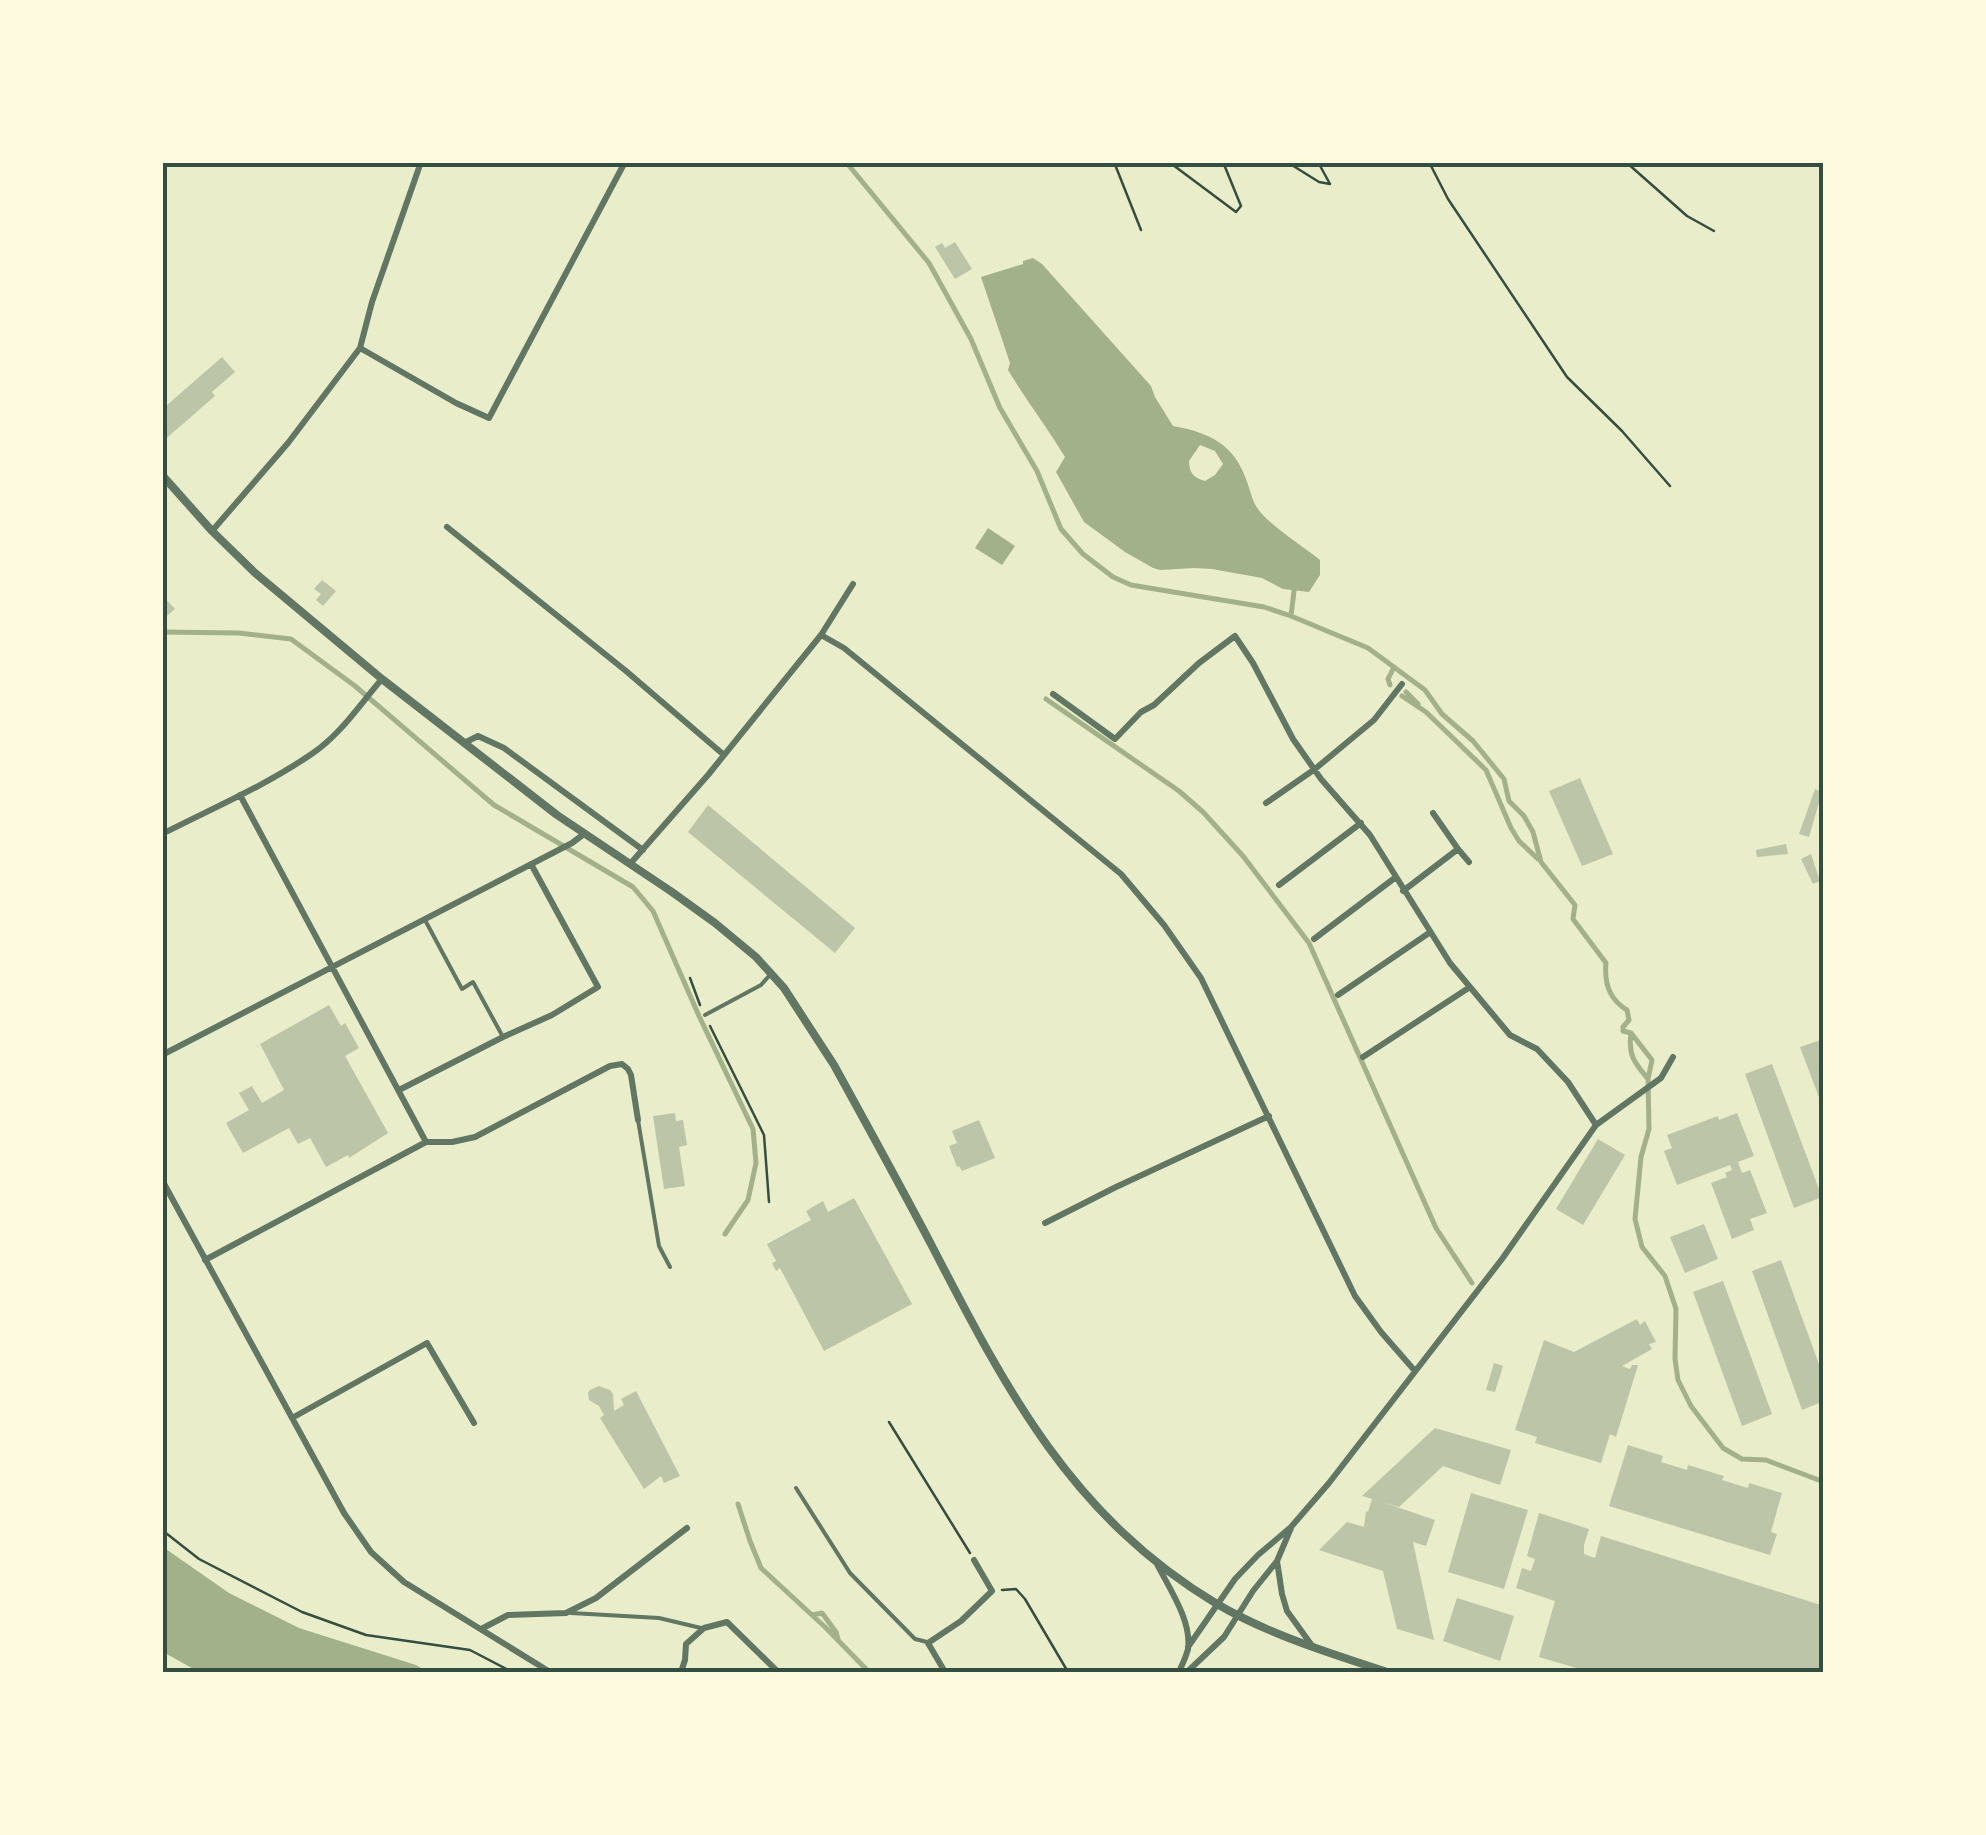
<svg xmlns="http://www.w3.org/2000/svg" width="1986" height="1835" viewBox="0 0 1986 1835" font-family="'Varela Round',sans-serif">
	<rect width="100%" height="100%" fill="#e9edc9"/>
	<path fill="#a3b18a" fill-rule="evenodd" d="M1033,258L1042,264L1151,386L1155,397L1173,426C1208,432 1234,444 1246,479C1250,489 1252,501 1258,509C1269,525 1304,547 1320,560V575L1309,592L1283,589L1262,578L1212,569L1194,568L1160,570L1153,568L1125,552L1084,522L1056,472L1065,457C1047,427 1026,400 1008,370L1010,363L981,277L1023,264V261ZM1200,445L1215,451L1223,464L1215,475L1205,481C1194,478 1189,473 1189,461Z
		M988,528L1015,546L1002,565L975,548Z
		M163,1547L229,1593L299,1628L416,1665L428,1672H199L163,1652Z"/>
	<g fill="none" stroke-linecap="round" stroke-linejoin="round">
		<path stroke="#a3b18a" stroke-width="5" d="M846,162L929,263L971,339L1000,408L1037,471L1061,529L1083,554L1113,577L1131,585L1264,607L1291,616L1368,648L1425,690L1442,714L1473,741L1504,779L1509,801L1524,816L1533,832L1541,862L1575,905L1573,919L1606,963C1604,983 1610,1000 1627,1010L1629,1020L1623,1027V1031L1631,1033L1652,1060L1648,1079L1649,1129L1641,1157L1635,1219L1642,1247L1665,1276L1676,1309L1675,1359L1678,1380L1691,1406L1723,1448L1742,1459L1766,1460L1824,1482
			M1291,616L1294,591
			M162,632L238,633L291,639L355,686L494,805L633,887L653,911L699,1016L753,1129L756,1163L748,1200L725,1234
			M1390,685L1388,679L1394,667
			M1406,692L1418,704
			M1402,696L1426,712L1486,770L1511,828L1519,841L1538,859
			M1046,699L1179,791L1203,812L1243,856L1309,943L1436,1228L1472,1283
			M1631,1033C1628,1055 1634,1062 1648,1079
			M738,1504L750,1541L761,1568L825,1627L869,1672
			M812,1615L822,1613L836,1632L838,1639"/>
	</g>
	<path fill="#bcc5a7" d="M955,242L972,269L955,279L935,247L942,243L945,248Z
		M222,357L235,372L212,392L215,396L162,442V403L166,406Z
		M322,580L336,591L323,606L316,600L321,594L314,589Z
		M162,595L175,609L162,620Z
		M1580,778L1613,854L1582,866L1549,791Z
		M1815,789L1822,792L1809,837L1799,834Z
		M708,805L855,928L835,953L688,832Z
		M1786,844L1788,854L1757,857L1756,850Z
		M1811,854L1820,881L1813,884L1801,859Z
		M329,1005L341,1026L345,1023L359,1048L345,1056L388,1133L349,1158L348,1155L326,1167L310,1138L298,1144L289,1128L243,1153L226,1123L249,1110L239,1093L252,1086L262,1103L284,1090L260,1044Z
		M1824,1039V1108H1823L1800,1047Z
		M1772,1064L1822,1197L1794,1208L1745,1074Z
		M675,1113L676,1121L683,1120L687,1145L679,1147L685,1186L664,1189L653,1116Z
		M1737,1113L1754,1156L1738,1162L1742,1173L1750,1170L1767,1213L1750,1219L1754,1230L1732,1239L1711,1183L1727,1177L1725,1173L1732,1170L1730,1165L1677,1185L1664,1151L1672,1148L1667,1135L1718,1116L1719,1120Z
		M979,1120L995,1158L962,1171L959,1166L957,1167L949,1146L957,1143L952,1131Z
		M1598,1139L1625,1155L1583,1225L1556,1209Z
		M854,1198L912,1304L824,1351L780,1268L776,1271L772,1263L776,1261L767,1244L811,1220L806,1211L823,1201L828,1212Z
		M1704,1224L1718,1259L1685,1273L1670,1237Z
		M1781,1260L1824,1378V1401L1802,1410L1752,1271Z
		M1723,1281L1772,1414L1742,1426L1693,1292Z
		M1637,1319L1640,1325L1645,1321L1656,1342L1649,1344L1652,1349L1622,1366L1630,1369L1632,1365H1638L1616,1437L1610,1434L1601,1463L1535,1443L1537,1437L1515,1430L1544,1340L1574,1352Z
		M1494,1363L1503,1366L1495,1392L1486,1390Z
		M599,1386L610,1390L613,1394L614,1411L624,1405L621,1399L636,1391L680,1476L664,1483L661,1476L644,1489L600,1418L604,1415L599,1406L589,1400L588,1393L590,1390Z
		M1435,1428L1511,1450L1500,1485L1443,1466L1399,1507L1382,1502L1435,1520L1426,1546L1413,1542L1434,1640L1397,1629L1383,1571L1319,1550L1347,1522L1364,1527L1366,1511L1368,1512L1372,1499L1362,1496Z
		M1628,1445L1663,1456L1661,1462L1687,1470L1688,1465L1724,1476L1722,1480L1748,1488L1749,1483L1782,1493L1771,1532L1777,1534L1770,1555L1609,1506Z
		M1471,1493L1528,1510L1504,1589L1448,1572Z
		M1539,1513L1589,1529L1584,1545V1554L1595,1558L1601,1536L1824,1606V1672H1590L1539,1657L1555,1601L1516,1588L1522,1568L1531,1571L1535,1559L1527,1556Z
		M1457,1598L1514,1616L1500,1661L1443,1641Z"/>
	<g fill="none" stroke-linecap="round" stroke-linejoin="round">
		<path stroke="#344e41" stroke-width="2.5" d="M1114,162L1141,230
			M1169,162L1236,212L1241,206L1223,162
			M1287,162L1319,182L1330,184L1318,162
			M1429,162L1448,199L1567,377L1622,431L1670,486
			M1626,162L1687,216L1714,231
			M690,978L700,1005
			M710,1026L764,1135L769,1202
			M889,1422L970,1553
			M162,1530L199,1559L302,1612L366,1635L470,1650L512,1672
			M1002,1590L1016,1589L1025,1599L1068,1672"/>
		<path stroke="#617663" stroke-width="4" d="M425,920L462,989L473,982L503,1037
			M705,1015L761,985L769,976
			M638,1120L659,1246L670,1267
			M796,1488L850,1573L915,1639L927,1642
			M571,1613L659,1618L701,1628"/>
		<path stroke="#617663" stroke-width="6" d="M360,348L456,403L489,418L625,162
			M447,527L626,671L724,755
			M212,531L288,443L360,348L372,302L421,162
			M821,635L844,648L1121,874L1164,925L1201,978L1355,1296L1381,1332L1415,1371
			M1053,694L1115,739L1141,712L1154,705L1199,663L1235,636L1253,663L1293,739L1321,779L1370,835L1450,963L1510,1035L1537,1049L1568,1082L1596,1125
			M464,743L478,736L504,748L643,850
			M240,795L426,1142
			M1266,803L1315,769L1374,720L1402,684
			M1433,813L1458,849
			M162,834C213,808 267,785 313,753C341,734 360,704 382,679
			M630,864L708,775L821,635L853,584
			M1279,885L1361,823
			M1403,891L1458,849L1469,862
			M1314,939L1396,877
			M1338,995L1429,933
			M162,1055L572,843L584,834
			M1363,1057L1470,987
			M399,1090L503,1037L552,1015L598,987L531,864
			M162,1180L344,1513L371,1552L404,1582L550,1672
			M1045,1223L1116,1187L1269,1116
			M205,1260L426,1142H452L475,1137L610,1066L622,1064L628,1069L631,1075L638,1120
			M292,1418L427,1343L474,1423
			M1277,1561L1282,1594L1287,1611L1313,1647
			M1157,1564C1169,1588 1192,1621 1188,1649C1186,1657 1182,1665 1179,1672
			M483,1628L508,1615L566,1613L596,1598L687,1528
			M1188,1647L1235,1579L1258,1555L1291,1527L1329,1483L1502,1259L1596,1125L1661,1078L1673,1057
			M681,1672L685,1660L686,1644L704,1628L727,1622L778,1672
			M945,1672L928,1643L961,1621L992,1591L974,1560
			M1187,1672L1224,1637L1253,1591L1277,1561L1291,1528"/>
		<path stroke="#617663" stroke-width="8" d="M162,475L212,531L254,572L382,679L557,815L672,892L715,923L756,957L784,988L834,1065C867,1125 900,1185 932,1246C1007,1391 1072,1517 1217,1604C1270,1635 1329,1653 1387,1672"/>
		<path stroke="#7c8e77" stroke-width="5" d="M162,1669L170,1672"/>
	</g>
	<rect width="1986" height="1835" fill="none" stroke="#fefae0" stroke-width="330"/>
	<rect x="165" y="165" width="1656" height="1505" fill="none" stroke="#344e41" stroke-width="4"/>
</svg>
